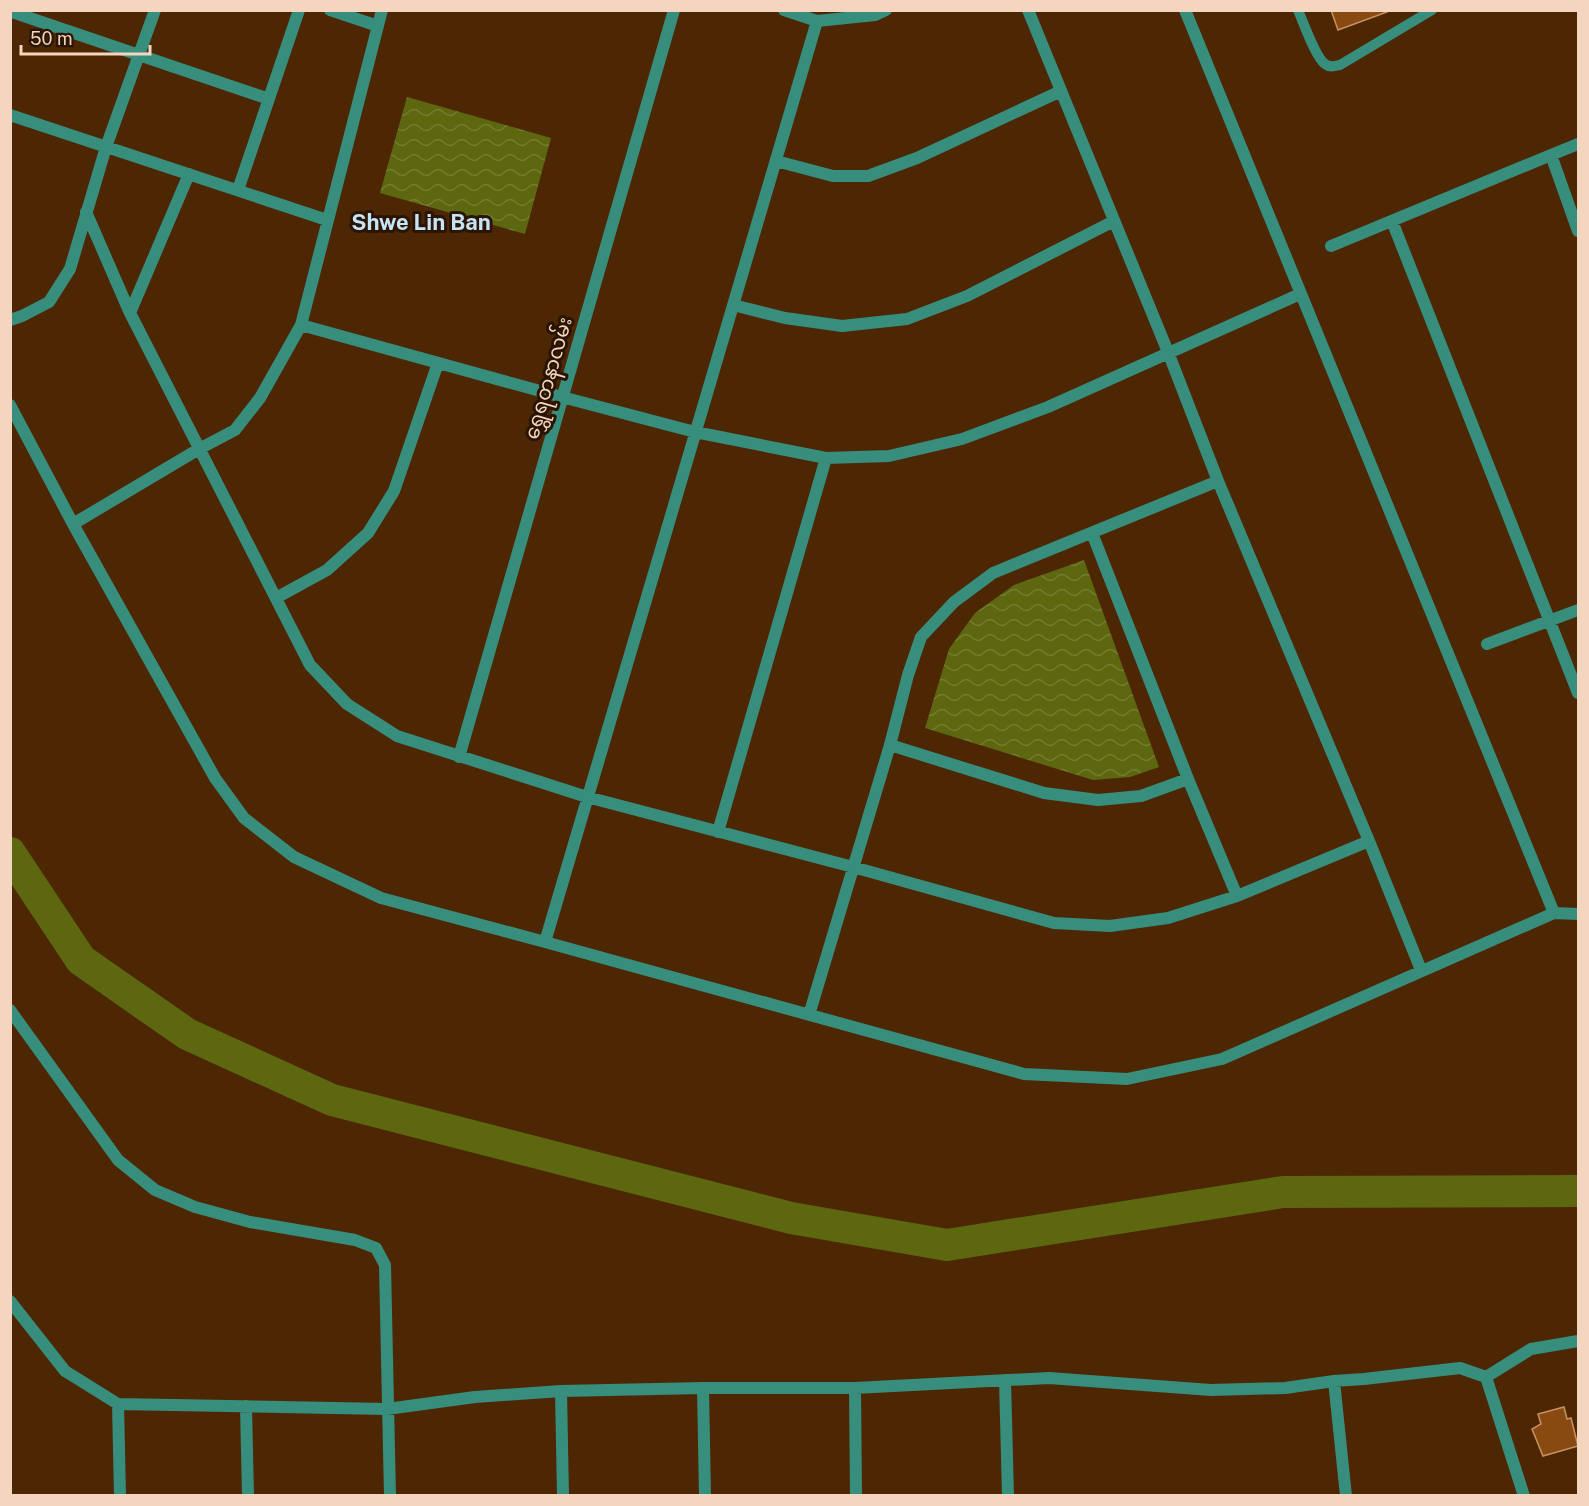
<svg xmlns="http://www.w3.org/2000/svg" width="1589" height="1506" viewBox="0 0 1589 1506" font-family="'Public Sans','Noto Sans Myanmar',sans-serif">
	<defs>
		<pattern id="water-waves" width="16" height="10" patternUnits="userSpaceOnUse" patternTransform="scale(1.5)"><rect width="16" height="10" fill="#5c670f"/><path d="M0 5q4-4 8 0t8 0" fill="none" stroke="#747c30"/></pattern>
	</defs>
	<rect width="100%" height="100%" fill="#4d2704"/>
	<path fill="url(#water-waves)" d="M407,97L551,138L525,234L380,193Z
		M1084,560L1159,767L1130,777L1093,780L925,728L949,649L975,613L1014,585Z"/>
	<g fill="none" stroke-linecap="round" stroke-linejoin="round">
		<path stroke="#5c670f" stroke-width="32" d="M10,853L81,960L187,1034L332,1100L791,1218L947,1245L1283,1192L1578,1191"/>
	</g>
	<path fill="#884a11" stroke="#ca9065" stroke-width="1.5" d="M1331,10H1387V12L1338,30Z
		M1564,1407L1567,1419L1571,1418L1578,1446L1543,1456L1532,1429L1541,1424L1538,1414Z"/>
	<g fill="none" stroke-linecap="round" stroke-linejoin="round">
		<path stroke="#388e7c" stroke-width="10" d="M1298,10C1303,22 1316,58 1325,64C1330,68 1335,66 1340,65L1432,10"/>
		<path stroke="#388e7c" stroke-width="12" d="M330,10L378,26
			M1028,10L1168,352L1218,481L1369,841L1421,970
			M1185,10L1554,913
			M12,12L269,99
			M10,115L327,220
			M1578,144L1551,155L1578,231
			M776,161L833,176H868L917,158L1061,91
			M238,190L299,10
			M86,212L130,313L310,665L347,704L397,736L587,797L853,867L1054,923L1110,926L1168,918L1237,896L1369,841
			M1392,221L1578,693
			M1331,246L1551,155
			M733,305L785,318L842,326L907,319L967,296L1114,221
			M130,313L189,174
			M10,320L22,316L49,302L70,269L106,147L155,10
			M301,325L562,397L695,432L826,458L889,456L962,439L1048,407L1300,294
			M10,405L73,524L215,778L244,818L294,857L381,898L545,942L1024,1074L1127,1079L1222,1059L1554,913L1578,914
			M73,524L199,449L235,430L260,398L301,325L382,10
			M1092,533L1188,779L1237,896
			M276,598L327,570L368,533L394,491L438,363
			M1487,644L1578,610
			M890,745L1044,793L1098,800L1141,796L1188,779
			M459,757L674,10
			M718,832L826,458
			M545,942L817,21
			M10,1010L118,1160L155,1190L195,1207L250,1222L355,1240L376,1248L385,1265L390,1496
			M809,1015L890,745L908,675L921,637L954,602L993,573L1218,481
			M10,1301L65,1371L118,1404L387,1409L475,1397L561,1391L703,1388H855L1049,1378L1211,1390L1285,1388L1334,1381L1364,1379L1460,1368L1486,1377L1531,1349L1578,1341
			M1486,1377L1524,1496
			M1005,1380L1008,1496
			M1334,1381L1346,1496
			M703,1388L705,1496
			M855,1388L856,1496
			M561,1391L563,1496
			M118,1404L120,1496
			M246,1406L248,1496"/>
		<path stroke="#388e7c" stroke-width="12" d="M784,10L817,21L875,15L886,10"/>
	</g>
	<g text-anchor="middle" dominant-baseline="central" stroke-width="6" stroke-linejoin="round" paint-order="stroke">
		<g font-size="20" fill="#f4d5bf" stroke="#2a1403">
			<text transform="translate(548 378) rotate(-74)">ရွှေရတနာလမ်း</text>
		</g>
		<g font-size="22" font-weight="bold" fill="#c7e3f6" stroke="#2a1403">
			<text x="421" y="222">Shwe Lin Ban</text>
		</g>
	</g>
	<rect width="1589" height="1506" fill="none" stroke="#f4d5bf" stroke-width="24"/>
	<path d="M21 45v9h129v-9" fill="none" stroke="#f4d5bf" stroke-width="3"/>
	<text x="30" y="45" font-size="18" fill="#f4d5bf" stroke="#2a1403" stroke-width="4.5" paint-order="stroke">50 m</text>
</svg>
